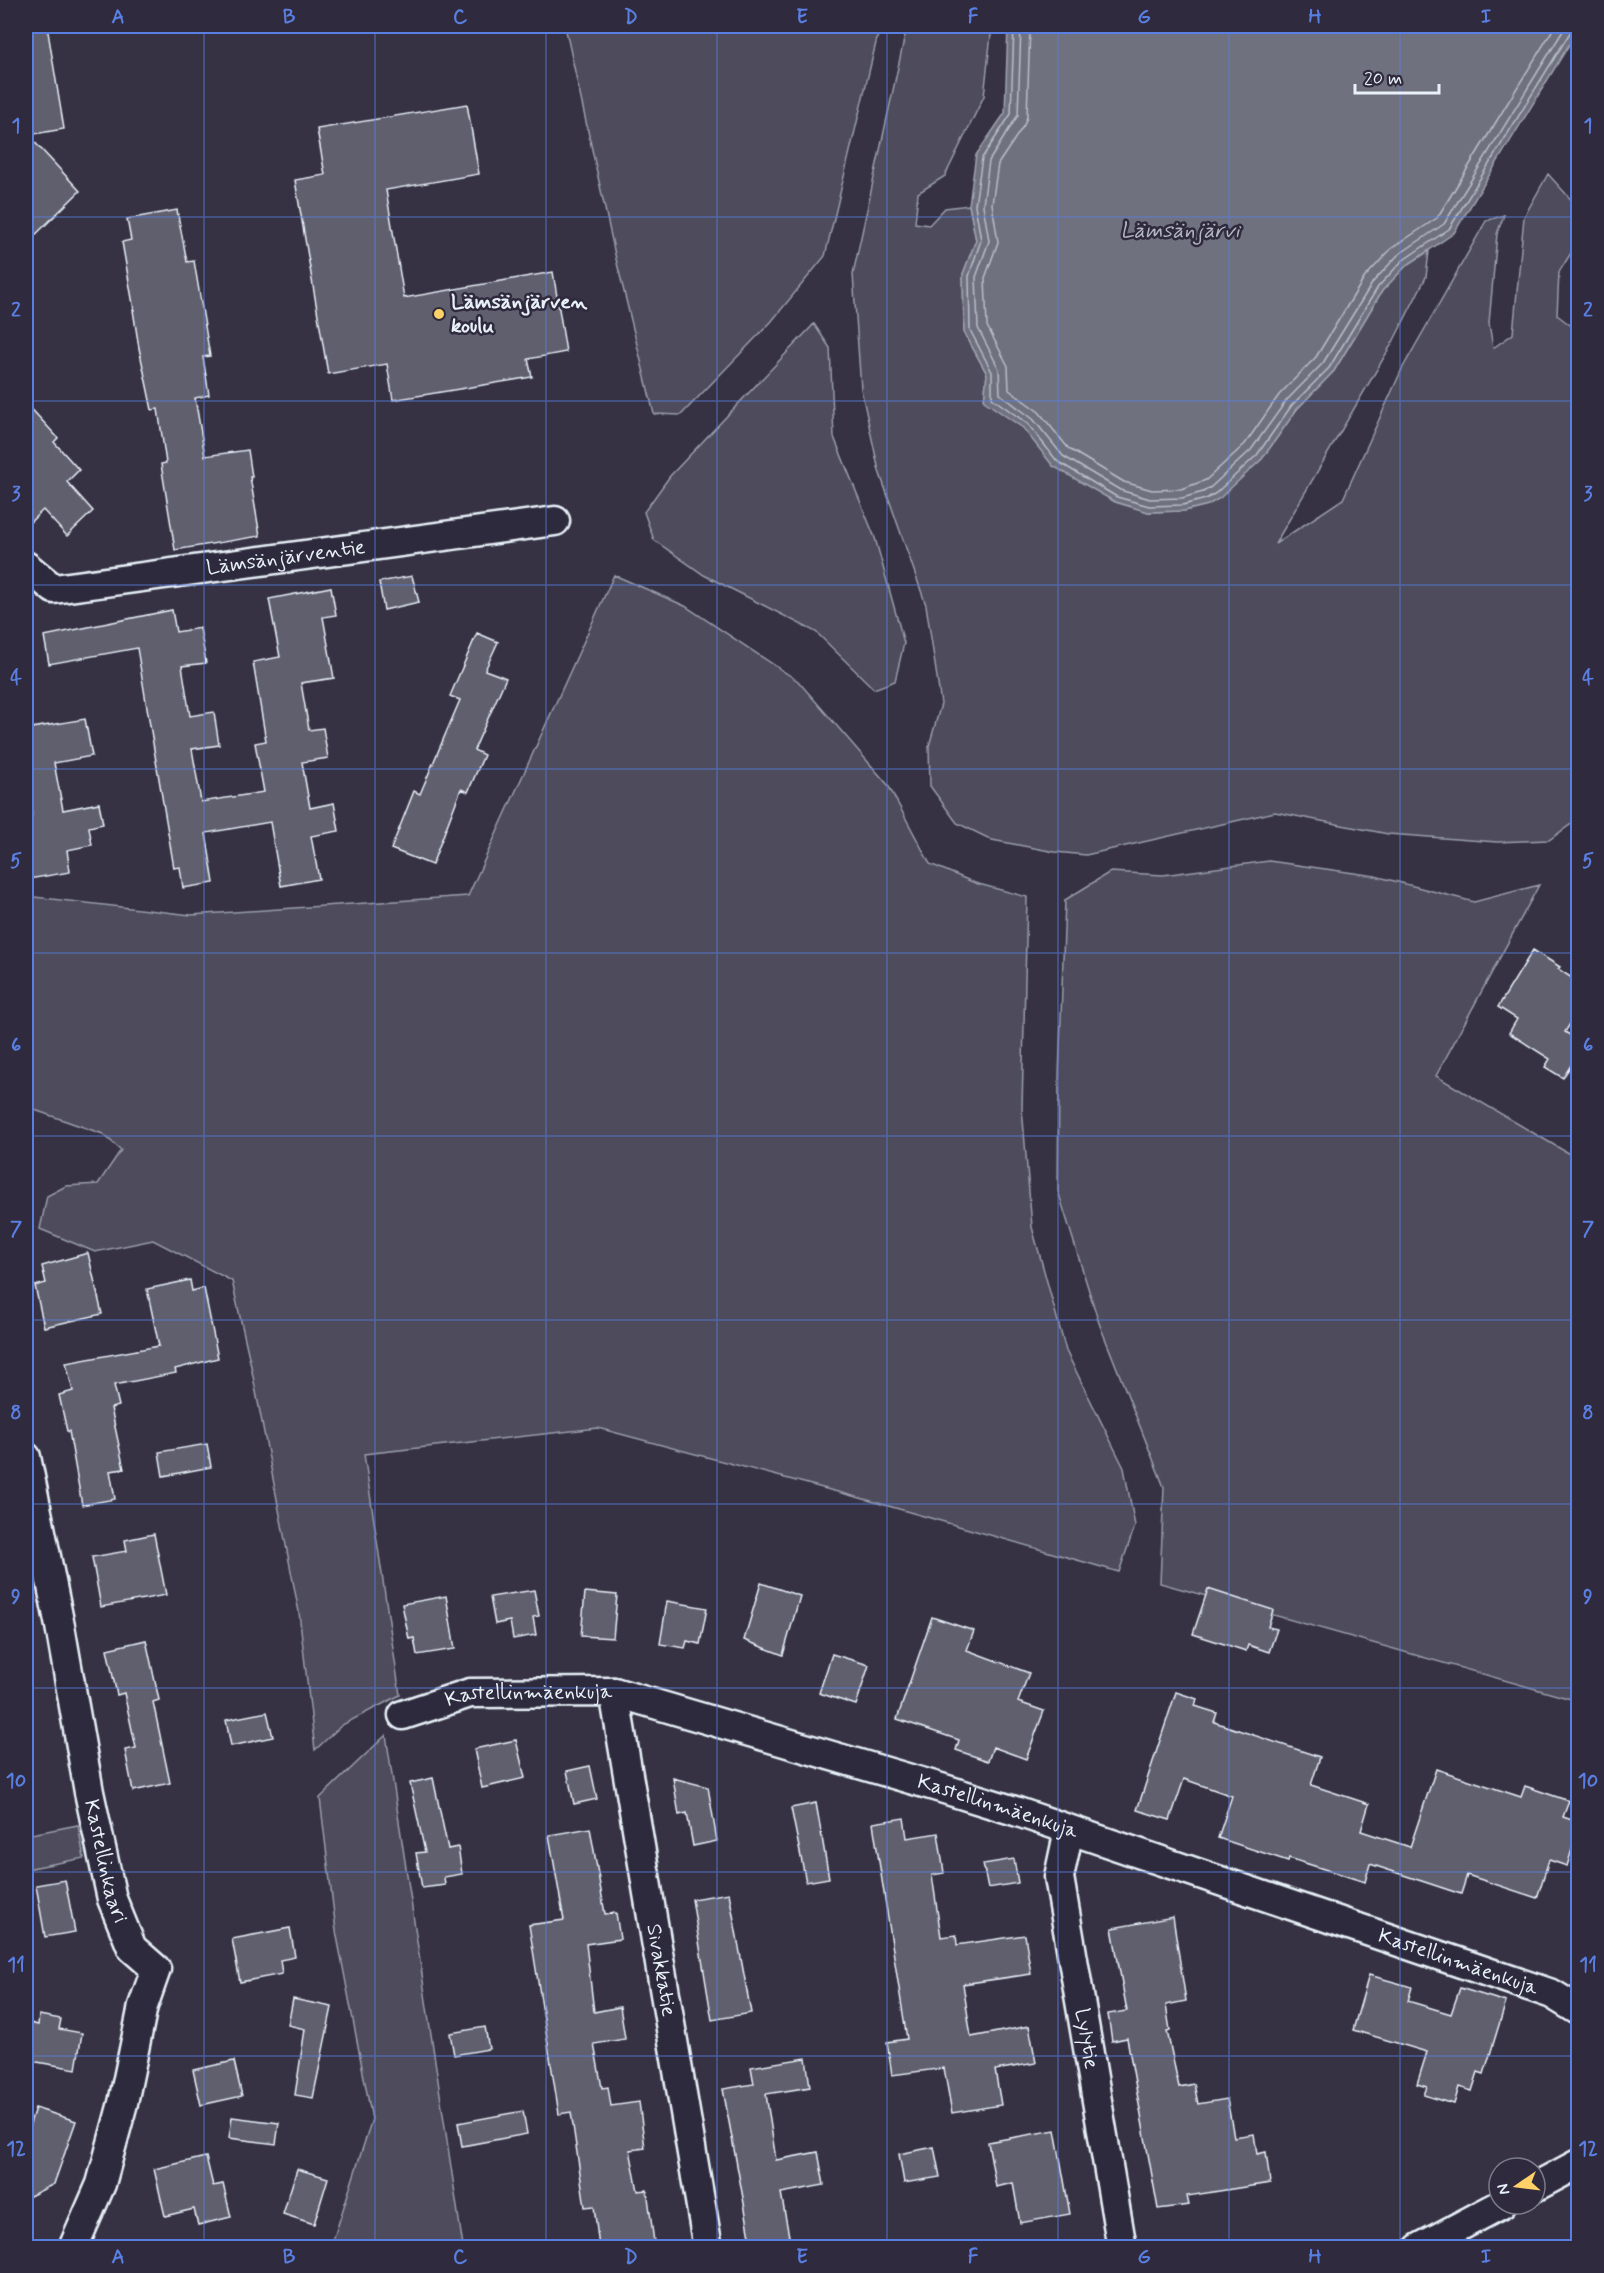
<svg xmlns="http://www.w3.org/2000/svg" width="1604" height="2273" viewBox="0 0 1604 2273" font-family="Mynerve,sans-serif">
	<rect width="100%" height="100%" fill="#363244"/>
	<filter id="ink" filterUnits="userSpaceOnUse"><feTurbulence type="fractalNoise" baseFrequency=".0167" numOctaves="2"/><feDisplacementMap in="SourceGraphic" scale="12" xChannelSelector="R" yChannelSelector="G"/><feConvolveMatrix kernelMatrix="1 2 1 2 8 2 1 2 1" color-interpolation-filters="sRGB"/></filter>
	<g filter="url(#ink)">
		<path fill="#4d4b5c" stroke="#9a9eaa" stroke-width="1.5" d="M565,26H880L825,256L771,322L681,415L654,414L616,259Z
			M907,26H992L984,96L945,176L918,193L915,223L929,225L945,208L969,205L976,240L963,274L964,332L987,374L984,400L1024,428L1053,466L1148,512L1184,511L1208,505L1262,459L1297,409L1334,371L1382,291L1406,266L1429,251L1426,277L1393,342L1275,544L1343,499L1402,369L1486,221L1504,215L1497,234L1489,323L1493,348L1513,334L1524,217L1548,174L1576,205L1578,221V242L1559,272L1557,315L1578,331V819L1549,840L1497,842L1388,834L1275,812L1086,855L1055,852L992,840L957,823L930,786L929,746L941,704L926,605L879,471L861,389L853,274Z
			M814,324L830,348L834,437L875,538L904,643L895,681L874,689L816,632L704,575L654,540L644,512L670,476Z
			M614,575L685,606L798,681L888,785L930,864L975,883L1027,897L1022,1108L1032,1227L1066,1351L1124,1468L1135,1526L1119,1572L864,1499L598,1428L364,1454L400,1695L342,1725L315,1750L299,1612L251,1366L232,1281L153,1240L95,1252L40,1229L47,1196L66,1186L98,1184L121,1150L103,1134L26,1107V896L191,915L468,896Z
			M1269,861L1375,876L1474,902L1539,885L1436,1076L1578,1159V1701L1160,1583L1164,1487L1099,1323L1058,1191L1059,1077L1065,900L1110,872L1163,875Z
			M386,1735L463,2247H331L372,2119L336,1931L320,1798Z
			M78,1825L84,1858L26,1869V1835Z"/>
		<path fill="#70717f" stroke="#a0a4af" stroke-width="1.5" d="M1008,26H1578V30L1454,233L1406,266L1382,291L1334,371L1297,409L1262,459L1220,498L1208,505L1184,511L1148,512L1115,502L1053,466L1023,428L984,401L987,374L964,332L963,274L976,240L969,205L976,155L1005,113Z"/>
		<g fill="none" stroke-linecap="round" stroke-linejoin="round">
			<path stroke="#b8bec8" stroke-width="1.5" d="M1014,26L1011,114L982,158L975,205L981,240L969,276L970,330L992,372V398L1028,424L1057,461L1117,497L1149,506L1183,505L1206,499L1216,493L1257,455L1292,405L1329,368L1378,287L1402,261L1449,229L1571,31L1578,28
				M1021,26L1018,115L989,161L983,205L989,241L976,277L978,328L999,369L1000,394L1033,419L1063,456L1120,490L1150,499L1182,498L1203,492L1211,487L1251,450L1286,401L1323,363L1373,282L1398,255L1444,224L1566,26
				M1030,26L1027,117L1024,125L998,164L992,204L998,242L985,278L987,326L1008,366L1009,390L1039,412L1069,449L1124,482L1152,490L1181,489L1206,480L1245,444L1279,395L1316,357L1365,277L1392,248L1437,218L1555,26"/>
		</g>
		<path fill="#605e6e" stroke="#e8f1f8" stroke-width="1.5" d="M26,26H47L64,129L28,135L80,191L26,244Z
			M467,104L479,174L386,190L404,298L553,272L566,352L528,359L532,377L393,400L387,364L328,374L295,180L325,175L317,129Z
			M177,210L187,262L194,261L210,356L203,357L209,395L195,398L205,456L248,450L252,477H250L260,536L175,550L161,464L166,463L158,409L152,410L139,348L133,310H134L122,242L131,240L127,219Z
			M26,403L58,438L54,442L79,470L67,482L93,511L67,536L43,510L26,526Z
			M412,576L419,602L384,610L379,582Z
			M331,587L336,615L323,617L334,678L301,683L309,730L323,728L328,758L302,762L310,808L334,803L339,831L311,836L319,879L281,886L270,822L206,833L214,883L183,888L180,867L174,868L137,648L49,664L44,636L172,610L176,632L200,628L206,663L182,666L190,716L214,712L219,745L192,749L201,802L264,792L255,743L266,741L253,662L280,657L269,599Z
			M477,633L498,642L485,670L506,678L474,750L484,755L468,792L461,789L432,865L391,849L414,791L420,794L460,700L450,696Z
			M85,719L92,756L54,763L63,810L99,803L103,824L89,827L92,845L67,850L70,872L29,879L26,858V817L32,815L26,778V729Z
			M1533,950L1560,967L1558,969L1578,982V1011L1565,1032L1578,1040V1054L1563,1078L1545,1067L1550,1059L1509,1033L1517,1019L1498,1007Z
			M88,1253L102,1314L44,1327L35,1286L46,1283L42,1266Z
			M190,1280L192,1291L204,1288L218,1358L175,1369L176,1373L114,1385L119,1406L111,1408L124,1469L110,1471L115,1499L82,1505L69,1431H67L59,1395L73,1391L66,1363L159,1346L147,1289Z
			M207,1444L211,1467L163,1476L159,1452Z
			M154,1534L166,1595L101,1607L92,1557L127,1551L125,1540Z
			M761,1583L800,1596L783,1655L744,1640Z
			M1208,1589L1273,1610L1268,1627L1277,1629L1269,1652L1248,1645L1246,1651L1193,1634Z
			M534,1590L539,1616L533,1617L536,1635L513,1639L510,1621L495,1624L490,1597Z
			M585,1592L617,1595L613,1638L581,1636Z
			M446,1596L455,1649L417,1655L414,1638L409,1639L402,1604Z
			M667,1601L707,1608L700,1644L687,1641L685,1648L660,1644Z
			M932,1617L974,1631L967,1650L1029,1673L1018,1702L1044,1711L1026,1759L993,1747L988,1761L956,1750L959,1740L897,1719Z
			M146,1640L159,1700L153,1702L170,1783L133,1791L125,1750L136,1748L124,1693L117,1695L107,1649Z
			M832,1654L869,1665L856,1705L819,1693Z
			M1176,1692L1197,1699L1195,1706L1217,1713L1214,1722L1320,1757L1311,1785L1369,1804L1361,1831L1410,1847L1436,1769L1521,1797L1525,1786L1569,1801L1563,1817L1578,1822V1830L1567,1866L1549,1860L1537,1898L1467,1875L1461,1894L1370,1864L1365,1882L1289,1858L1288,1861L1218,1838L1232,1796L1184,1779L1170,1820L1137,1810Z
			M267,1712L273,1737L231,1746L226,1720Z
			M516,1740L525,1778L482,1788L474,1749Z
			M590,1766L597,1799L574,1804L567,1771Z
			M433,1778L448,1849L458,1847L462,1874L444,1877L445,1885L422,1888L416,1853L425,1852L410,1783Z
			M673,1778L708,1787L717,1841L693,1846L687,1813L679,1815Z
			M816,1803L829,1878L806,1882L791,1808Z
			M904,1818L907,1838L938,1833L944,1873L932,1875L941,1937L956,1935L957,1945L1025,1935L1031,1974L963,1984L971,2037L1029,2026L1036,2063L995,2070L1001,2105L952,2113L944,2068L892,2075L887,2042L907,2039L873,1823Z
			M590,1828L605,1914L616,1913L620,1939L586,1944L594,2012L620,2007L625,2039L594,2044L602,2088L608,2087L611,2106L639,2102L645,2148L630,2150L638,2191L647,2190L654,2242L612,2247H599L594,2206L585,2207L571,2112L559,2114L529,1925L564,1920L549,1835Z
			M1014,1859L1018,1883L988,1888L983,1864Z
			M65,1880L75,1932L45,1937L36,1885Z
			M729,1893L751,2013L712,2020L692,1899Z
			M1173,1917L1186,2001L1166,2005L1170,2030L1167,2031L1179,2087L1194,2084L1198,2104L1227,2099L1234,2137L1254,2134L1257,2154L1266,2152L1270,2183L1187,2196L1189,2205L1158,2209L1127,2038L1112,2041L1108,2014L1127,2011L1112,1928Z
			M290,1928L295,1957L280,1960L282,1974L240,1982L232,1939Z
			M1369,1975L1412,1987L1408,2001L1451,2014L1460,1988L1506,2002L1484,2074L1478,2072L1472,2091L1459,2087L1454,2104L1424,2095L1427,2087L1417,2084L1427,2052L1353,2030Z
			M293,1999L332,2007L313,2098L295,2095L305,2029L288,2025Z
			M39,2015L61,2019L59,2029L82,2033L76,2069L26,2060V2022L38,2025Z
			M485,2027L489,2049L454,2055L450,2033Z
			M806,2058L810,2087L766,2094L776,2160L818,2152L824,2185L781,2193L791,2247H752L723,2089L754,2084L751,2067Z
			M234,2061L242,2096L201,2105L193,2070Z
			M35,2108L76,2121L54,2184L26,2198V2136Z
			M523,2111L527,2134L462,2146L458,2123Z
			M232,2117L279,2123L276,2144L229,2138Z
			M1055,2130L1070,2214L1020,2223L1013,2183L996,2187L988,2142Z
			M934,2147L940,2177L904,2183L899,2154Z
			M206,2157L213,2186L223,2184L231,2217L198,2225L194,2209L165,2216L154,2169Z
			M297,2169L328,2178L314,2224L283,2214Z"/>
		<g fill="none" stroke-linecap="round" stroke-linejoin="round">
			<defs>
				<g id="street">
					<path id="s1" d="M26,566L54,589L555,521"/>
					<path id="s2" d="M26,1457L60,1626L89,1792L112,1899L132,1948L156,1969L143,2006L123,2103L101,2184L73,2248"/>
					<path id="s3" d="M614,1692L708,2248"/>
					<path id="s4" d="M403,1715L470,1693L614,1692L941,1788L1015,1811L1552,1994L1578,2010"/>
					<path id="s5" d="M1069,1830L1059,1877L1122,2248"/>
					<path d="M1535,2187L1578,2164"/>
					<path d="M1419,2248L1502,2204"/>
				</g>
			</defs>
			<use href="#street" stroke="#e8f1f8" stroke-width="33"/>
			<use href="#street" stroke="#2f2a3d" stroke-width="28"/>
		</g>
	</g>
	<path fill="none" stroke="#5a7fe2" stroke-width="1.5" stroke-opacity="0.55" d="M204,26V2248M375,26V2248M546,26V2248M717,26V2248M887,26V2248M1058,26V2248M1229,26V2248M1400,26V2248M26,217H1578M26,401H1578M26,585H1578M26,769H1578M26,953H1578M26,1136H1578M26,1320H1578M26,1504H1578M26,1688H1578M26,1872H1578M26,2056H1578"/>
	<circle fill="#ffd166" stroke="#2f2a3d" stroke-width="2" cx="439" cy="314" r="6"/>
	<g text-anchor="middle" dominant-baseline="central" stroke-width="5" stroke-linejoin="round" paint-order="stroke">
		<g font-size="21" font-weight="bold" fill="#e8f1f8" stroke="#2f2a3d" text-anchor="start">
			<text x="451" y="302">Lämsänjärven<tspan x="451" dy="24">koulu</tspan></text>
		</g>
		<g font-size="21" fill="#e8f1f8" stroke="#2f2a3d">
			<text stroke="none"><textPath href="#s1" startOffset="270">Lämsänjärventie</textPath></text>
			<text stroke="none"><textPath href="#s4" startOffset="129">Kastellinmäenkuja</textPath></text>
			<text stroke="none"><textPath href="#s4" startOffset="615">Kastellinmäenkuja</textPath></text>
			<text stroke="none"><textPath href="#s2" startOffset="412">Kastellinkaari</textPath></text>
			<text stroke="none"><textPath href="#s4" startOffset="1101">Kastellinmäenkuja</textPath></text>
			<text stroke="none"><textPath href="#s3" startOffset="282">Sivakkatie</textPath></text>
			<text stroke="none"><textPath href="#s5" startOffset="212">Lylytie</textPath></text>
		</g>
		<g font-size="22" font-style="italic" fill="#b2b7c2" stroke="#2f2a3d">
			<text x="1180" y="231">Lämsänjärvi</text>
		</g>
	</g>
	<rect width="1604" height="2273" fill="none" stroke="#2f2a3d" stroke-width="66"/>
	<g transform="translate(1517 2186) rotate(256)"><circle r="28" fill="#2f2a3d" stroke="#797a88" stroke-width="1.5"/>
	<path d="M0-4.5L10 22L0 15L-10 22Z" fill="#ffd166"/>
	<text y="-9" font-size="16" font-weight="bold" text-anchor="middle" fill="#e8f1f8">N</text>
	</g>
	<path d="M1355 84v9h84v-9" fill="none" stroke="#e8f1f8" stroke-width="3"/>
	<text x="1364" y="84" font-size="18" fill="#e8f1f8" stroke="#2f2a3d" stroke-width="4.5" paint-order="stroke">20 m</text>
	<rect x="33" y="33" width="1538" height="2207" fill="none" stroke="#5a7fe2" stroke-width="2"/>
	<g font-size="20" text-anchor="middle" font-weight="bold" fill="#5a7fe2">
		<text x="118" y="23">A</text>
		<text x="289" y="23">B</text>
		<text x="460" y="23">C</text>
		<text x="631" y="23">D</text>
		<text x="802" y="23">E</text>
		<text x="973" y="23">F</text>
		<text x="1144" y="23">G</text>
		<text x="1315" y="23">H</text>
		<text x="1486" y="23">I</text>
		<text x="16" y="132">1</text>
		<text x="1588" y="132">1</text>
		<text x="16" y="316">2</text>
		<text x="1588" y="316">2</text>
		<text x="16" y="500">3</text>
		<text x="1588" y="500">3</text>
		<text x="16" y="684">4</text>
		<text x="1588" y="684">4</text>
		<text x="16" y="867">5</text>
		<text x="1588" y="867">5</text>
		<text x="16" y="1051">6</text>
		<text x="1588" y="1051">6</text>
		<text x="16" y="1235">7</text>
		<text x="1588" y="1235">7</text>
		<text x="16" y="1419">8</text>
		<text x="1588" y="1419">8</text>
		<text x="16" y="1603">9</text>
		<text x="1588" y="1603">9</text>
		<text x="16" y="1787">10</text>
		<text x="1588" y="1787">10</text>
		<text x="16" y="1971">11</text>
		<text x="1588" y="1971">11</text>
		<text x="16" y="2155">12</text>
		<text x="1588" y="2155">12</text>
		<text x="118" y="2263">A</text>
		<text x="289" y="2263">B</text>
		<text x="460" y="2263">C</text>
		<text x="631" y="2263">D</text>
		<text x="802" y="2263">E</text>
		<text x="973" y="2263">F</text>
		<text x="1144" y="2263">G</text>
		<text x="1315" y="2263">H</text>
		<text x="1486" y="2263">I</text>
	</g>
</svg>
